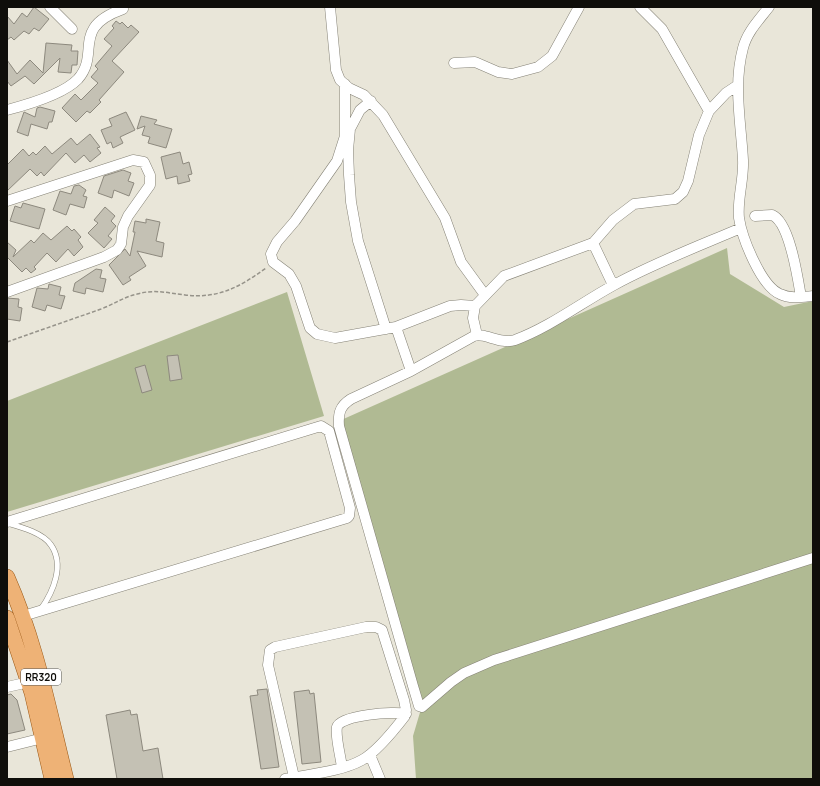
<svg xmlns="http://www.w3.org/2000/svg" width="820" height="786" viewBox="0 0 820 786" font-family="Manrope,sans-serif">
	<rect width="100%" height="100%" fill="#e9e6d9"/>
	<path fill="#b0ba93" d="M727,248L730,274L784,307L813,301V779H416L413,736L421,709L339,421Z
		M287,292L324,416L7,512V401Z"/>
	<path fill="#c4c1b4" stroke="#8d897e" d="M34,7L49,19L39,31L34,28L29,34L24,31L14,40L11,37L7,40V16L14,24L22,13L27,17Z
		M116,21L120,24L122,22L128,28L131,25L139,32L112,61L124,72L99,100L101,102L90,113L87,111L76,122L62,108L75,94L81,100L98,83L91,77L98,69L95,66L112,46L104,39L114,28L112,26Z
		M46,43L72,45L71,51H78L77,65H72L71,73L58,72L60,58L34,84L25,76L11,86L7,81V60L17,74L30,60L43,73Z
		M40,107L55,111L52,122H49L47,129L31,124L28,136L17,132L24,112L35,117L37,108Z
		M126,112L135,130L120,137L123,143L113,148L111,142L107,144L101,130L112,126L109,119Z
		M141,116L157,120L154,124L172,129L166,148L148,143L150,137L142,135L145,126L137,129Z
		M90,134L100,147L97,148L101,153L90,162L84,155L75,163L66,153L44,176L41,172L37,176L30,169L7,191V165L23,149L29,156L33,152L36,155L45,146L52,154L71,138L77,145Z
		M180,152L183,164L189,162L192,174L188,175L190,181L178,184L177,176L166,179L161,157Z
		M123,170L131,173L128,181L134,183L129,196L114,190L112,198L98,193L104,176Z
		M79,185L86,190L83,196L87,197L84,208L70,204L66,215L53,210L60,191L71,194L74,186Z
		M23,203L45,209L39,229L10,221L15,206L21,208Z
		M105,207L115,216L111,221L116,226L108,236L112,239L104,248L88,233L98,223L94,220Z
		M146,219L160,222L156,241L164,243L162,257L137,251L146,266L129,277L131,280L123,285L109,265L125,249L130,256L135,232H133L135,221L146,223Z
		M67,226L72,231L74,229L81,237L78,240L83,247L74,256L68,249L56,262L47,253L34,267L36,269L31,273L26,268L22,272L7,257V242L16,250L13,257L31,240L34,243L43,233L51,240Z
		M96,269L102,270L100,278L106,279L103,292L86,288L85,294L73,291L75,283Z
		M49,284L61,287L59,295L65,296L61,309L47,305L45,311L32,307L37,288L48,289Z
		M7,298L19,299L18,307L22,308L20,321L7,319Z
		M178,355L182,379L170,381L167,356Z
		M145,365L152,390L142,393L135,368Z
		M267,689L279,767L261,769L250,696L258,695L257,690Z
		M309,690L310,694L314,693L321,762L302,764L294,692Z
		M11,694L17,700L25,730L7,734V695Z
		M130,710L131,715L137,714L143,751L158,748L163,779H117L106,715Z"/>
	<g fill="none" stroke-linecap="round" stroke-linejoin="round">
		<defs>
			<path id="lane" d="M7,523C21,527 43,533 51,545C65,565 53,592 41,609"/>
			<path id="street" d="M50,7L72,29
				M330,7L336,70L340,80L349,88L364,95L383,115L445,218L461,262L485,295
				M640,7L662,29L709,111
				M769,7C759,20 747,32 743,48C733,85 741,123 743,160C744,180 737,199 739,218C742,238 761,286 780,294C790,299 802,297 813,296
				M454,63L475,62L498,72L512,74L538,67L552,56L579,7
				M345,84V136L337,161L295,221L277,242L271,254L273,262L289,274L296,286L310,328L317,334L335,338L396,327L450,306L461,305L475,306
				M371,101L360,110L350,129L348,150L349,175L351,202L358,241L386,329
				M7,110C26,105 64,94 78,79C101,53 70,28 123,9
				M7,201L133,160L144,162L150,175V185L128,216L123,227L121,244L117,250L104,257L7,292
				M755,216L772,215C790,222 798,280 801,297
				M741,228C699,246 654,263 614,285C581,303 550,327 515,340C500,345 484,332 474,336L411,371L351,399C340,406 338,413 339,426L413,686L419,706L422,707L451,682L464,673L494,660L813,558
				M593,243L613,285
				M396,327L411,371
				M477,335L473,318L475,306L504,276L593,243L613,220L634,204L675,199L683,192L688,181L699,135L709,111L726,93L738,85
				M7,522L321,426L329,431L350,508L349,516L347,518L23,616
				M7,687L29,682
				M7,747L43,738
				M370,755L380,779
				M342,768C341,757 335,737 337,727C340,715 395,711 406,714
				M285,779C310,774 340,772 362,760C376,752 395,729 405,716L406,710L404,700L382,630L376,627H366L275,647L270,650L268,665L294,777"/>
			<path id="primary" d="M7,577C36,642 49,711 66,779
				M7,618L32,693L52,779"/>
		</defs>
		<use href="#lane" stroke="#858276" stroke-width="6"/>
		<use href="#street" stroke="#858276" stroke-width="11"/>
		<use href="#primary" stroke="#995715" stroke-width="16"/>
		<path stroke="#96938a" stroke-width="1.5" stroke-dasharray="4 2" stroke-linecap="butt" d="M7,342C38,331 70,320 101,309C114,304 124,297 137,294C155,289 168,293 185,295C218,299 240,287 266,268"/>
		<use href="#lane" stroke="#fff" stroke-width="5"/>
		<use href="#street" stroke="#fff" stroke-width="10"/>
		<use href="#primary" stroke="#eeb276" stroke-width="15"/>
	</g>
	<g text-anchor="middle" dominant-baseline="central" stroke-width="3" stroke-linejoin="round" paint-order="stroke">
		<rect fill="#fff" stroke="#575654" stroke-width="1" x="21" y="669" width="40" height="16" rx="3"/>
		<g font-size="10" font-weight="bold" fill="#0f0e0a">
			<text x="41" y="677">RR320</text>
		</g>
	</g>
	<rect width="820" height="786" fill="none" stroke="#0f0e0a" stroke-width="16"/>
</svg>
